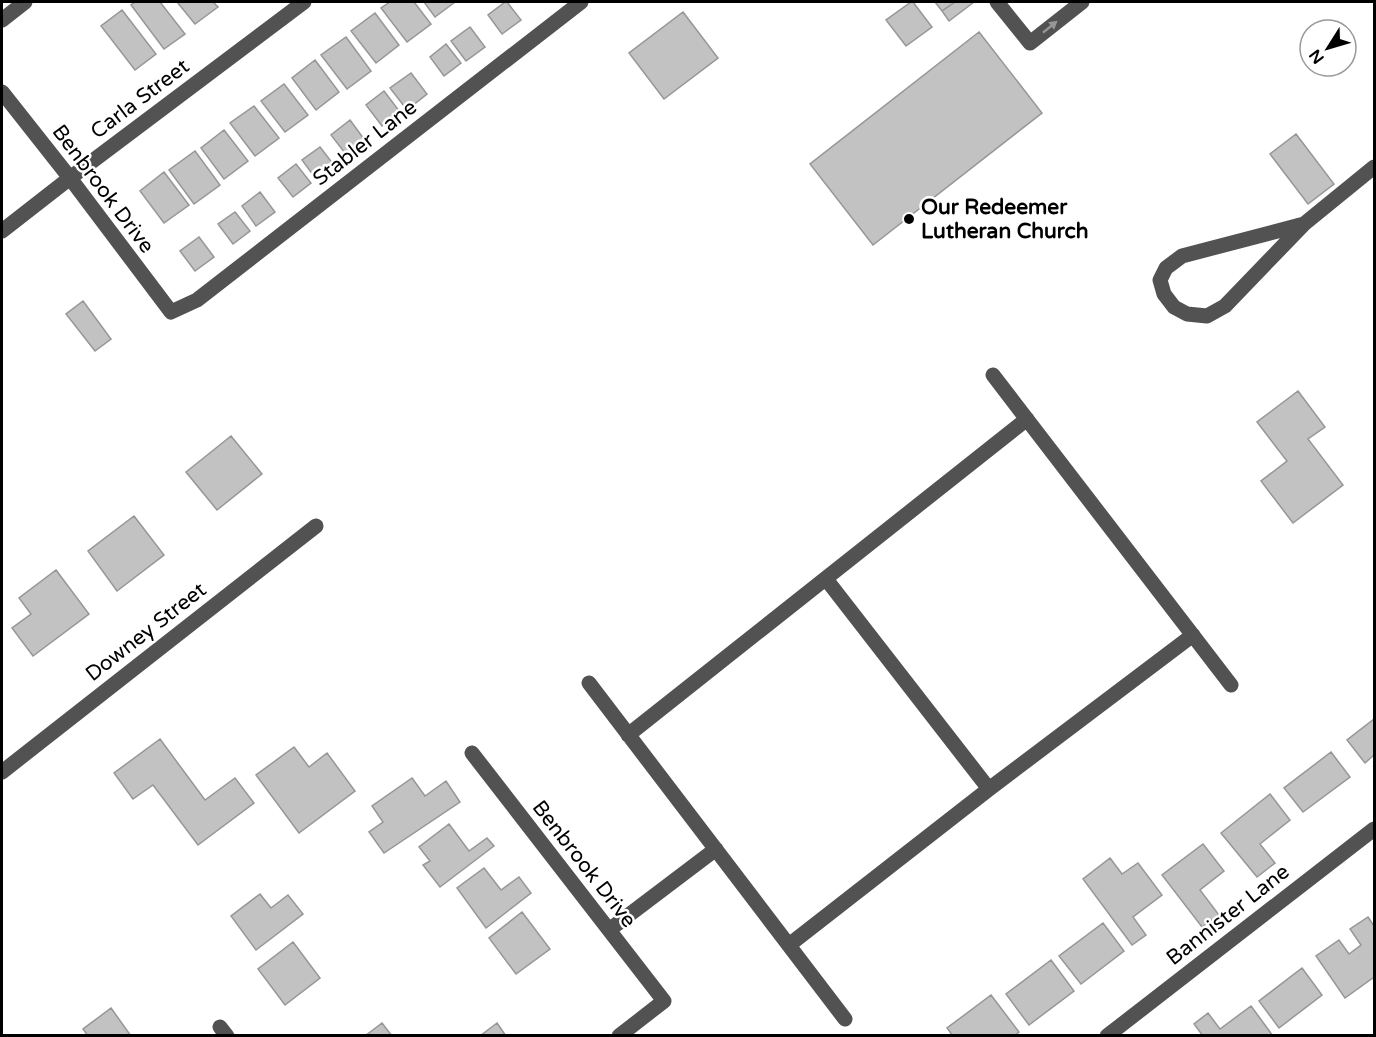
<svg xmlns="http://www.w3.org/2000/svg" width="1376" height="1037" viewBox="0 0 1376 1037" font-family="'Varela Round',sans-serif">
	<rect width="100%" height="100%" fill="#fff"/>
	<path fill="#c2c2c2" stroke="#969696" stroke-width="1.5" d="M135,2H160L185,34L164,49L131,5Z
		M177,2H213L218,7L195,24Z
		M390,2H414L431,24L407,42L381,8Z
		M424,2H455L435,17Z
		M505,2H507L521,20L502,34L488,15Z
		M911,2H913L932,27L906,46L886,20Z
		M935,2H955L942,11Z
		M955,2H974L949,21L942,11Z
		M122,10L156,54L135,70L101,26Z
		M683,12L718,58L664,99L629,53Z
		M375,13L399,45L376,63L351,31Z
		M470,27L485,47L466,61L451,41Z
		M979,32L1042,113L873,245L810,164Z
		M346,37L371,71L347,89L321,55Z
		M446,44L461,63L444,76L430,57Z
		M315,60L339,92L316,110L292,78Z
		M411,73L427,94L407,110L390,88Z
		M284,84L308,115L285,132L261,101Z
		M384,91L400,112L382,126L366,105Z
		M254,106L279,138L255,156L230,123Z
		M350,120L367,143L348,157L331,135Z
		M224,130L248,161L224,179L201,148Z
		M1296,134L1334,184L1308,204L1270,154Z
		M320,147L334,165L316,179L302,160Z
		M195,151L220,185L194,204L169,170Z
		M296,164L311,183L293,197L278,178Z
		M164,172L189,205L164,223L140,191Z
		M260,192L275,212L256,226L242,206Z
		M235,212L250,231L233,244L218,224Z
		M199,237L214,257L195,271L180,251Z
		M83,301L111,339L95,351L66,314Z
		M1298,391L1325,427L1308,439L1343,485L1293,523L1261,481L1287,461L1257,422Z
		M231,436L262,474L217,510L186,472Z
		M134,516L164,555L117,591L88,551Z
		M56,570L89,614L33,656L12,628L31,614L19,598Z
		M1374,719V755L1365,763L1347,740Z
		M160,739L205,800L235,778L254,803L198,845L153,785L133,799L114,773Z
		M294,747L309,767L327,753L355,791L299,833L256,775Z
		M1331,752L1350,777L1303,812L1284,788Z
		M412,778L425,796L446,781L460,802L384,853L369,832L383,822L372,806Z
		M1270,794L1290,820L1260,844L1275,863L1257,877L1221,833Z
		M449,824L469,851L487,838L494,846L440,887L423,865L430,861L419,847Z
		M1203,844L1224,871L1200,890L1219,915L1202,927L1162,875Z
		M1110,858L1122,874L1138,863L1162,895L1133,917L1146,935L1132,945L1083,879Z
		M484,868L501,890L519,877L531,893L486,928L457,888Z
		M260,894L271,908L288,895L303,914L256,950L231,916Z
		M522,912L550,949L516,974L489,938Z
		M1368,917L1374,926V977L1345,998L1316,956L1339,940L1349,954L1361,945L1350,929Z
		M1103,923L1124,951L1081,984L1059,956Z
		M293,942L320,978L285,1005L258,969Z
		M1051,960L1074,991L1029,1025L1006,994Z
		M1302,968L1322,995L1279,1028L1259,1001Z
		M991,995L1019,1032L1014,1036H953L947,1028Z
		M1251,1006L1273,1036H1203L1194,1024L1208,1013L1220,1029Z
		M111,1008L131,1036H88L83,1029Z
		M382,1023L392,1036H365Z
		M497,1023L506,1036H480Z"/>
	<g fill="none" stroke-linecap="round" stroke-linejoin="round">
		<path stroke="#525252" stroke-width="15" d="M997,2L1030,43L1082,2
			M2,20L25,2
			M2,92L70,178L171,312L197,300L581,2
			M1304,224L1182,256L1166,268L1160,280L1164,294L1174,307L1187,314L1207,316L1225,306L1304,224L1374,167
			M2,231L70,178L304,2
			M993,375L1231,685
			M826,579L989,789
			M589,683L845,1019
			M628,735L1027,419
			M472,753L664,1001L619,1036
			M2,772L316,526
			M609,930L716,849
			M789,945L989,789L1193,635
			M220,1027L227,1036
			M1107,1036L1374,829"/>
	</g>
	<defs><path id="oneway-solid" d="M-6-.8H1V-3.2L6.5 0L1 3.2V.8H-6Z" transform="scale(1.5)"/></defs>
	<use fill="#979797" href="#oneway-solid" transform="translate(1050 27) rotate(-39)"/>
	<circle fill="#000" stroke="#fff" stroke-width="2" cx="909" cy="219" r="6"/>
	<g text-anchor="middle" dominant-baseline="central" stroke-width="5" stroke-linejoin="round" paint-order="stroke">
		<g font-size="21" fill="#000" stroke="#fff">
			<text transform="translate(140 99) rotate(-37)">Carla Street</text>
			<text transform="translate(365 143) rotate(-38)">Stabler Lane</text>
			<text transform="translate(103 189) rotate(53)">Benbrook Drive</text>
			<text transform="translate(146 632) rotate(-38)">Downey Street</text>
			<text transform="translate(584 864) rotate(52)">Benbrook Drive</text>
			<text transform="translate(1228 915) rotate(-38)">Bannister Lane</text>
		</g>
		<g font-size="21" font-weight="bold" fill="#000" stroke="#fff" text-anchor="start">
			<text x="921" y="207">Our Redeemer<tspan x="921" dy="24">Lutheran Church</tspan></text>
		</g>
	</g>
	<rect width="1376" height="1037" fill="none" stroke="#000000" stroke-width="6"/>
	<g transform="translate(1328 48) rotate(233)"><circle r="28" fill="#ffffff" stroke="#999999" stroke-width="1.5"/>
	<path d="M0-4.5L10 22L0 15L-10 22Z" fill="#000000"/>
	<text y="-9" font-size="16" font-weight="bold" text-anchor="middle" fill="#000000">N</text>
	</g>
</svg>
